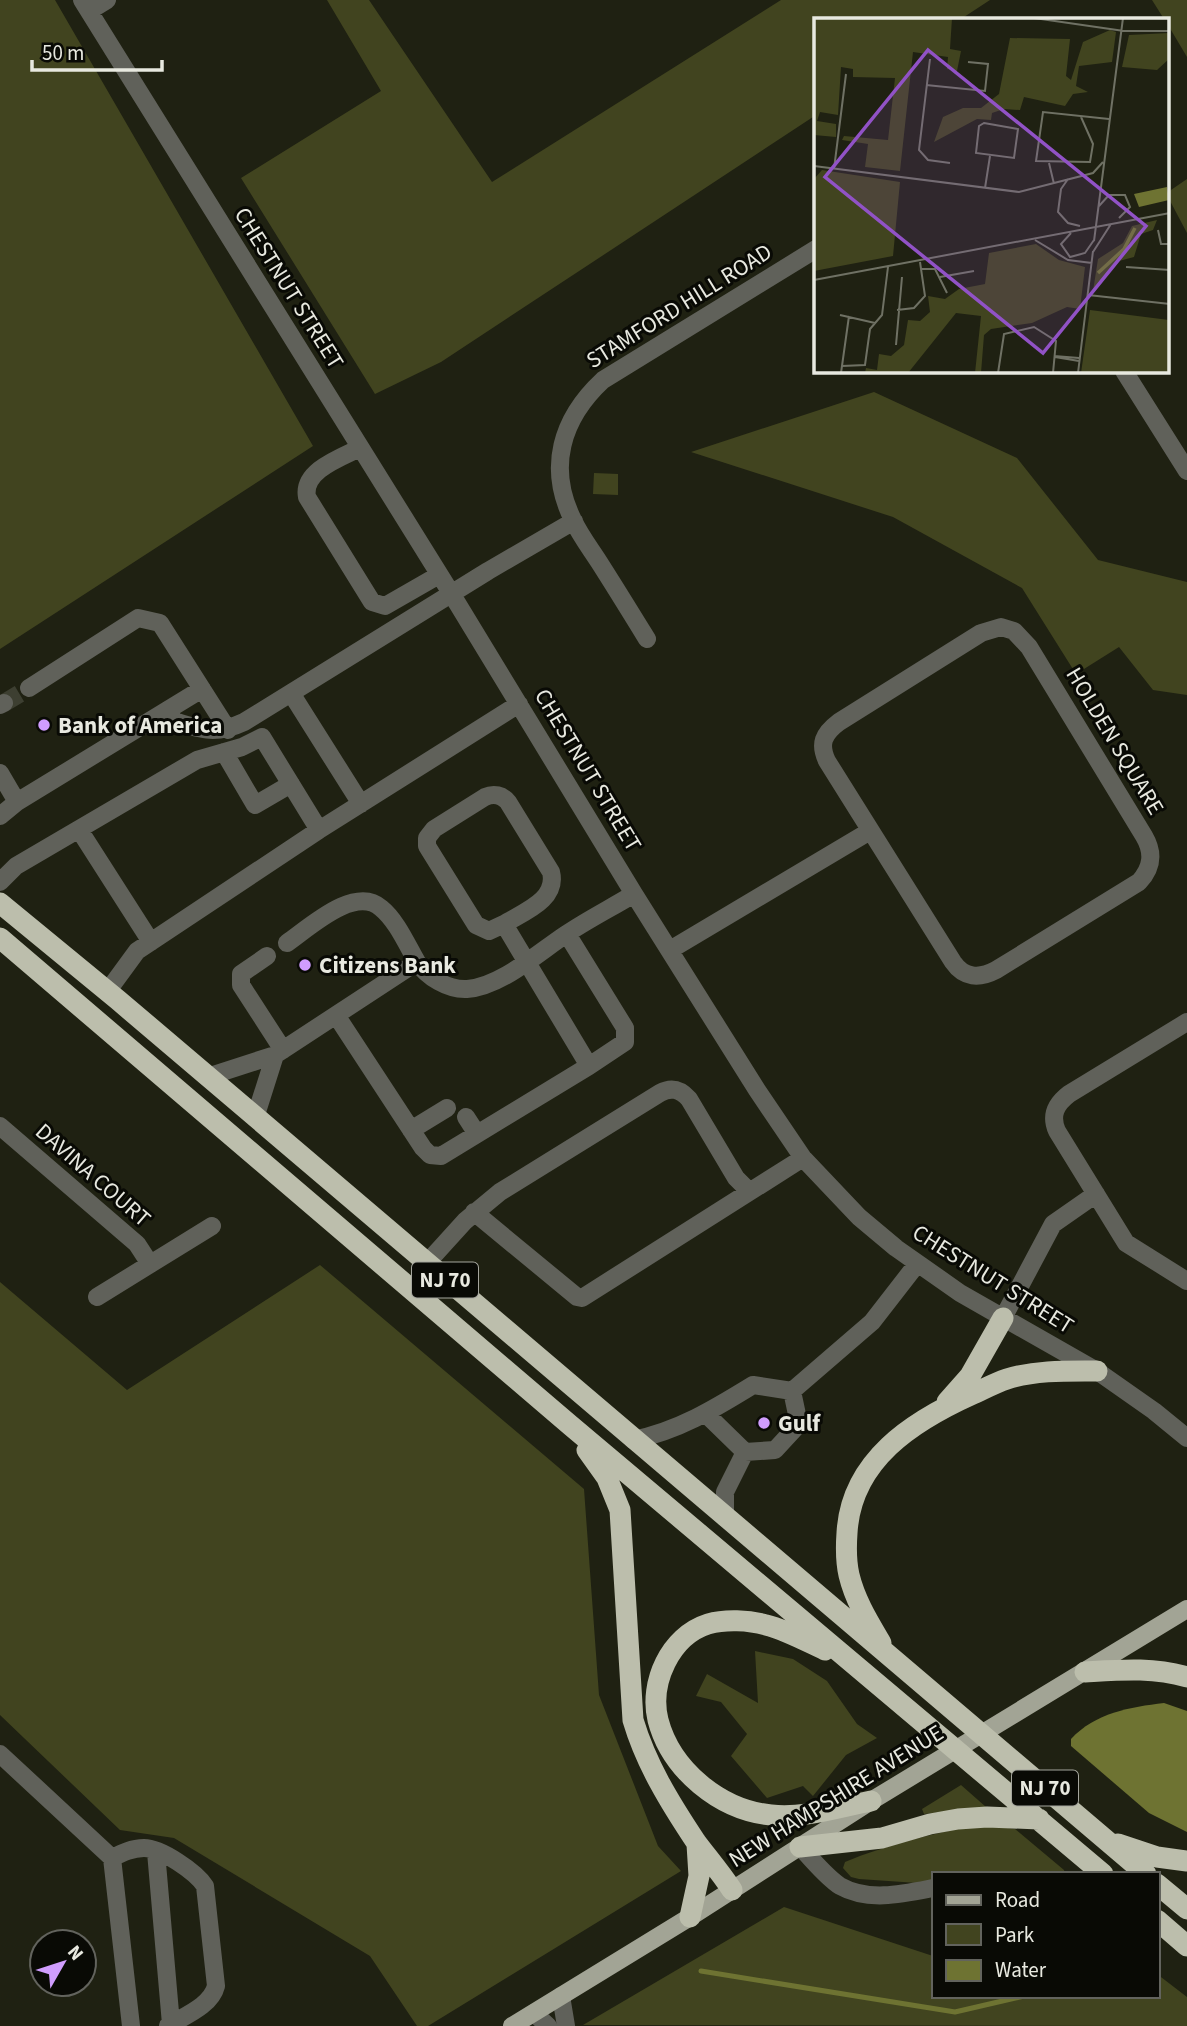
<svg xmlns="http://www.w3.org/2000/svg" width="1187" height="2026" viewBox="0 0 1187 2026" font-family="'Source Sans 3',sans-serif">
	<rect width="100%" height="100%" fill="#1f2112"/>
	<path fill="#41441f" d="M0,0H55L313,446L0,649Z
		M327,0H369L492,182L781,0H990L961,19H816V115L441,362L375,394L241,178L381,91Z
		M1152,0H1187V57L1168,25V19H1164Z
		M1187,179V233L1168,197V192Z
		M874,392L1017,458L1098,560L1187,582V695L1153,690L1119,647L1076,674L1022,588L893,517L691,452Z
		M594,473L618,474V495L593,494Z
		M320,1265L584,1489L599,1695L658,1846L681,1871L428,2026H417L370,1956L174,1838L120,1830L0,1715V1282L127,1390Z
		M755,1651L793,1659L827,1681L857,1724L877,1738L846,1755L813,1796L803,1786L767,1798L731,1756L747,1734L721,1702L696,1696L707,1674L758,1703Z
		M961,1785L986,1807L924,1814L922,1809Z
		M979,1824L1015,1829L1064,1870L1065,1874H933L932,1884L859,1879L851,1877L843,1868L845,1862C888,1844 933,1834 979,1824Z
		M784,1907L933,1956V1996H1157V1974L1187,1997V2026L583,2025Z"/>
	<path fill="#6e7332" d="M1164,1703L1187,1711V1832L1149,1813L1071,1746V1739C1095,1713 1130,1707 1164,1703Z"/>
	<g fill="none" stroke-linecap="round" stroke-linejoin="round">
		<path stroke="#6e7332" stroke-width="5" d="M701,1971L955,2012L1024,1996"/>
		<path stroke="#3d3f31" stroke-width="18" stroke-dasharray="18 9" stroke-linecap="butt" d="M4,703L29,688"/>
		<path stroke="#60615a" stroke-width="18" d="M82,0L451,593L634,894L757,1090L803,1158L859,1217L896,1248L960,1293L1097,1371L1154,1411L1187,1438
			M89,11L107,0
			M1124,371L1187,471
			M360,448C340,458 302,471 307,497L372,602L385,606L439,575
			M1001,627L1014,631L1029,647L1144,836C1154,853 1152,868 1139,882L996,970C979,979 964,978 953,962L827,761C819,744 823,734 839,722L981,633Z
			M647,639C631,613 615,587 599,562C590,548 580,535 573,520C547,468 561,419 603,380L816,249
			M29,688L138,618L160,623L228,730
			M291,693L361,804
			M0,705L4,703
			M168,711L174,721C202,730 216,735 244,722L488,571L574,521
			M224,752L255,805L291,784
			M0,773L17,802
			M0,816L17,802L202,689
			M80,831L151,942
			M0,882L16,866L197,760L242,747L262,737L319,830
			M504,924C523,912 558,900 551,872L508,802C502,795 494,793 485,797L434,829L427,838V846L476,925L489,931L504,924L589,1066
			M287,943C310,927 355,885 381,908C397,921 407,945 417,962
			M670,950L870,831
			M267,956L241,974V985L283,1050
			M107,992L137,951L319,830L519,704
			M336,1015L423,1148L430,1155L441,1156L589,1066L625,1042V1028L567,934
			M1187,1022L1069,1094C1056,1104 1050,1115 1057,1131L1126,1243L1187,1281
			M275,1055L417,962C427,977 448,990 467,989C500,987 538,953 565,935C587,920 611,908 634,894
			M207,1077L275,1055L255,1118
			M466,1117L477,1134
			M0,1126L137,1244L150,1264
			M411,1130L447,1108
			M474,1212L577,1297L582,1298L803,1158
			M426,1264L465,1221L500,1192L660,1093C671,1087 680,1089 689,1099L736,1178L749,1191
			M97,1297L212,1226
			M1003,1318L1053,1224L1096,1194
			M706,1414L745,1452L775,1450L799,1424L792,1391
			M633,1440C678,1431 714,1409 753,1385L792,1391L872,1322L917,1264
			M725,1518V1492L745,1452
			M0,1754L112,1858L131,2026
			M800,1847C812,1859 826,1877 840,1886C868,1902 903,1894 933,1888
			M156,1852L171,2024
			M112,1858C122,1853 132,1848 144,1848C161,1848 196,1872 205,1886L216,1986C211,2006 184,2016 168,2026
			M561,1996L566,2026
			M534,2013L548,2026"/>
		<path stroke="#a2a495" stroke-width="18" d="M512,2026L690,1917L871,1801L1187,1609"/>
		<path stroke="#bcbeac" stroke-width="21" d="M0,903L118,1000L1146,1874
			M0,938L570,1425L1103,1874
			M947,1402L970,1376L1003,1318
			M587,1450L607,1478L620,1510L633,1720C646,1764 670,1803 696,1842C708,1858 721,1873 732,1890
			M881,1643C868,1621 855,1600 849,1575C846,1562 846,1547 847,1533C851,1460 913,1421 973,1394C984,1389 995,1383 1007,1379C1036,1370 1068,1371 1097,1371
			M825,1650C806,1641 786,1630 766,1625C749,1620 725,1619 708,1624C670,1636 649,1683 658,1720C671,1770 720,1810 771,1815C803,1819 839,1807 871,1801
			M1085,1672C1120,1670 1153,1667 1187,1677
			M1118,1844L1157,1857L1187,1861
			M800,1847L882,1838L930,1824L958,1819L987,1817L1039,1819
			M1157,1884L1187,1909
			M690,1917L699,1876L697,1844
			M1157,1920L1187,1946"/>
	</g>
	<g fill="#d09dfe" stroke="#090a05" stroke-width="2.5">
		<circle cx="44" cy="725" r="7"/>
		<circle cx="305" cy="965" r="7"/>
		<circle cx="764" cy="1423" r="7"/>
	</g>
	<g text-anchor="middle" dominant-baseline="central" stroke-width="6" stroke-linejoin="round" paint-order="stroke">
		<g fill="#090a05" stroke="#a5a69e" stroke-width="2">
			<rect x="412" y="1262.5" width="66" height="35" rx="5"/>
			<rect x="1012" y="1770.5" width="66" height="35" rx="5"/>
		</g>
		<g font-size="21" font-weight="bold" fill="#e8e9e0">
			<text x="445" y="1280">NJ 70</text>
			<text x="1045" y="1788">NJ 70</text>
		</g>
		<g font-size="23" fill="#e8e9e0" stroke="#090a05">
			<text transform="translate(289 288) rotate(58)">CHESTNUT STREET</text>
			<text transform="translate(679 306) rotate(-32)">STAMFORD HILL ROAD</text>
			<text transform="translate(1115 741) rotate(59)">HOLDEN SQUARE</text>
			<text transform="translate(588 770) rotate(59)">CHESTNUT STREET</text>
			<text transform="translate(93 1175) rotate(41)">DAVINA COURT</text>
			<text transform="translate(993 1279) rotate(32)">CHESTNUT STREET</text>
			<text transform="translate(836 1796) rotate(-32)">NEW HAMPSHIRE AVENUE</text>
		</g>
		<g font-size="23" font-weight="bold" fill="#e8e9e0" stroke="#090a05" text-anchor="start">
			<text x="58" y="725">Bank of America</text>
			<text x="319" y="965">Citizens Bank</text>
			<text x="778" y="1423">Gulf</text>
		</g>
	</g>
	<g transform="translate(814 18)">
		<rect width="355" height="355" fill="#1f2112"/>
		<path d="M0,0H138L136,31L147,33L143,53L133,51L134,39L99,34L86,153L51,149L54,126L28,122L30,118L74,122L81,60L39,59V51L27,49L24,97L6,94L3,103L22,106V119L0,117ZM296,12L302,14L298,44L265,48L262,68L274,74L259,76L251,88L210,79L206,92L190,91L178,95L177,102L163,101L120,124L129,99L149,90H167L185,76L196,20L256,21L252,58L257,62L269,24ZM355,15V41L343,52L308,49L315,17ZM8,152L86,164L79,238L0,253V161ZM343,202L339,212L327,216L320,239L305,243L279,273L284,241L309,225L318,208ZM222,226L245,242L271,249L266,291L253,289L218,305L177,311L170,317L167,355H161L167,298L142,295L94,355H51L52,350L63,352L65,336L77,338L90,327L94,302L106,303L116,294L114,278L131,281L145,271L171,266L175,235ZM276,292L355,302V355H267Z" fill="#41441f"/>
		<path d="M353,169L355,182L325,189L320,176Z" fill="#6e7332"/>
		<path fill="none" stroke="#6e7332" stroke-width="3.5" d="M284,255L310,231L321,210"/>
		<path fill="none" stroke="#6f7164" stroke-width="2" d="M220,0L310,13H356M116,41L105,132L114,142L136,145M112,67L171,73L174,46L154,44M267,99L279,126L276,144L222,143L229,94L295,101M170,105L204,111L200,140L162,135L165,108ZM235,145L240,166M0,148L205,174L279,155L289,144M20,151L32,56M254,161L247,171L244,194L254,205L266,208M171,170L176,138M285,188L295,177H311L316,189L305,200M344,212L347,226H356M257,215L247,226L256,239L271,235L280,222M221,222L254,242L278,245M280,223L309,0M279,234L297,206M312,249L356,252M107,251H121L133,275M126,259L160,253M0,262L356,195M274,277L356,286M83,292L100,290L111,278L106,244M26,297L61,305M82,327L88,259M240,338L265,340M241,339L265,343M28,348L51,347L56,311L68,297L74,249M27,355L35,298M184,355L190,316L220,309L242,323L239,355M264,355L279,233"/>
		<path fill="#9152c6" fill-opacity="0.15" stroke="#9152c6" stroke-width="3.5" d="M114,32L332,208L229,335L11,159Z"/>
		<rect width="355" height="355" fill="none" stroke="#e8e9e0" stroke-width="3.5"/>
	</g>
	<rect x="932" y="1872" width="228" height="126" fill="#090a05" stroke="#62635d" stroke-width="2"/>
	<rect x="946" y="1895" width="35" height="10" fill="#a2a495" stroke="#62635d" stroke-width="2"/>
	<text x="995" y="1907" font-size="21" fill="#e8e9e0">Road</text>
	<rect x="946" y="1924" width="35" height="21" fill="#41441f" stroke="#62635d" stroke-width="2"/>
	<text x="995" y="1942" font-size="21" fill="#e8e9e0">Park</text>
	<rect x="946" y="1960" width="35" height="21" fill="#6e7332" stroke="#62635d" stroke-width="2"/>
	<text x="995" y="1977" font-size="21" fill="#e8e9e0">Water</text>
	<g transform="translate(63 1963) rotate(51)"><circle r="33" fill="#090a05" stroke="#62635d" stroke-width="2"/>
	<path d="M0-5L12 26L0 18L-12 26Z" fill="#d09dfe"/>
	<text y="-10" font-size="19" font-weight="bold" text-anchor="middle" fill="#e8e9e0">N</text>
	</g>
	<path d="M32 60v10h130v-10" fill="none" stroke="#e8e9e0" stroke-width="3.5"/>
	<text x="42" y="60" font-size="21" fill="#e8e9e0" stroke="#090a05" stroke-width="5" paint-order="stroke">50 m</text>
</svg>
